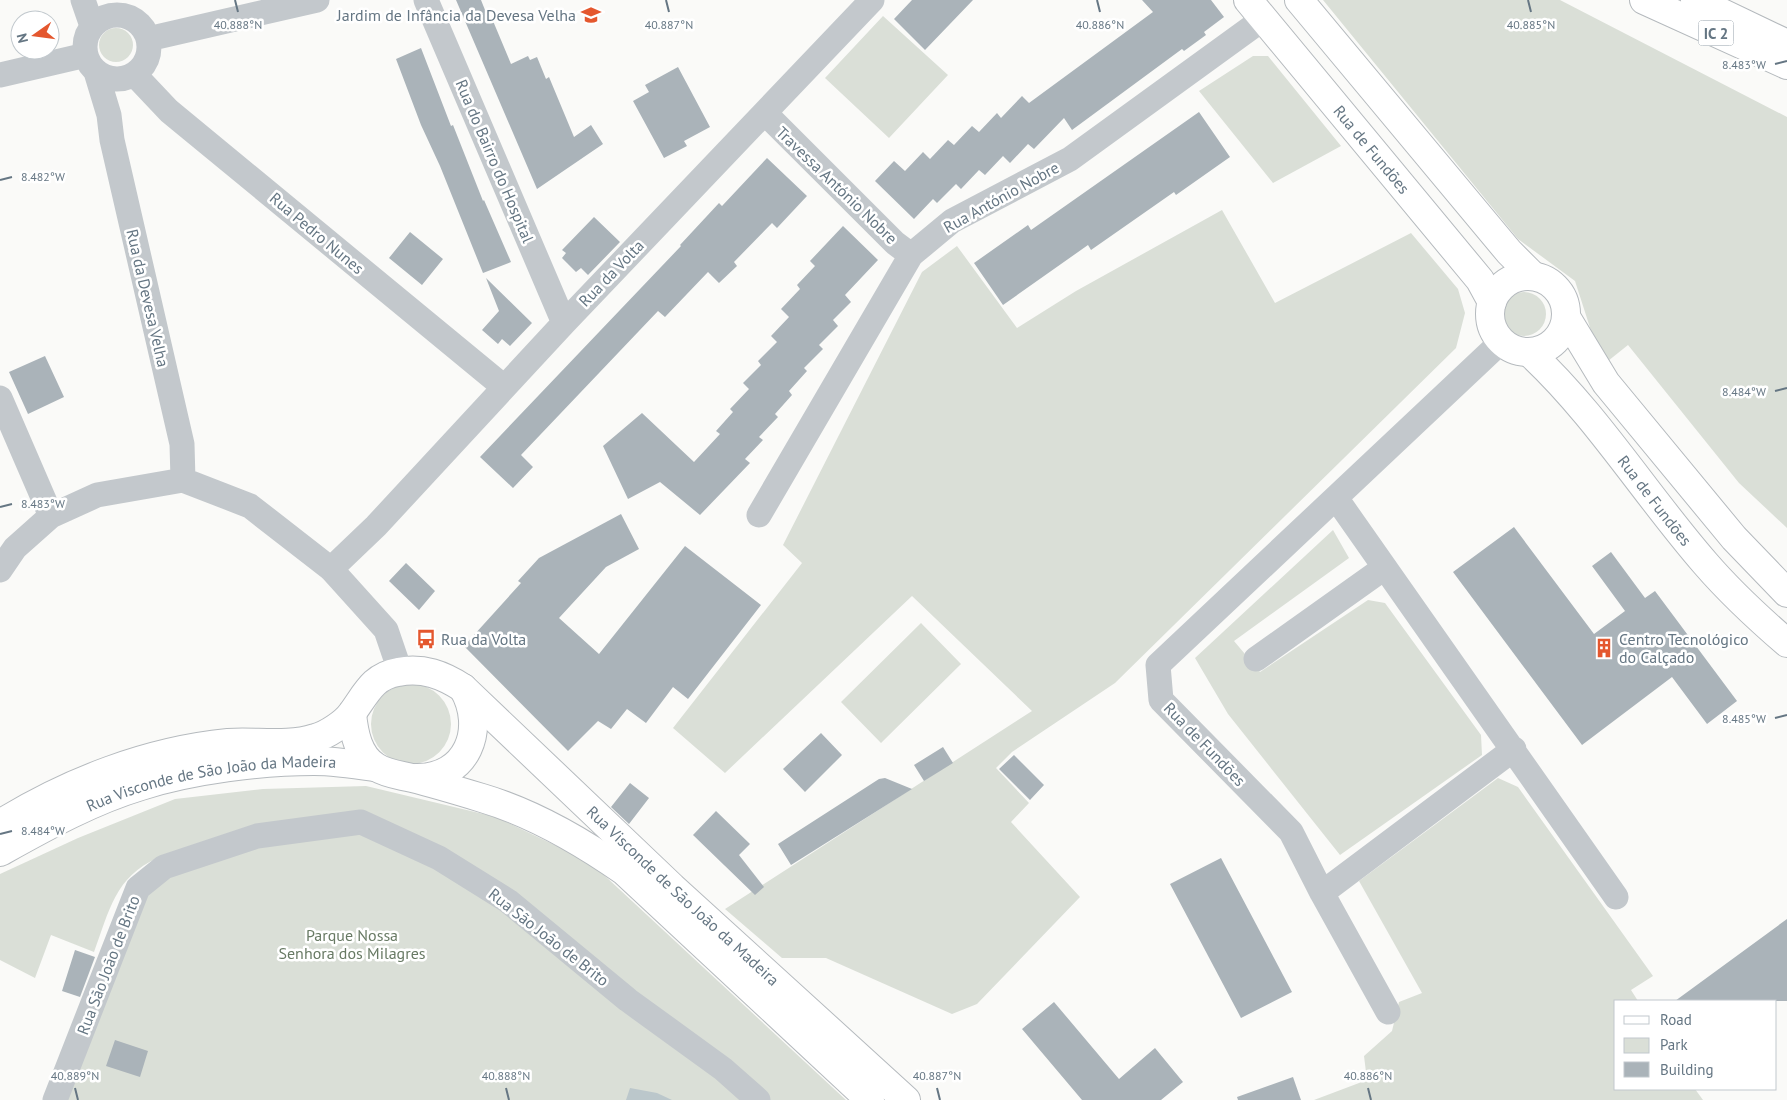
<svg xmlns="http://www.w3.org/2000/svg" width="1787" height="1100" viewBox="0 0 1787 1100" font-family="'PT Sans',sans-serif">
	<rect width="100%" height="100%" fill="#fafaf8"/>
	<path fill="#dadfd7" d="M1323,0H1560L1787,117V528L1739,483L1628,345L1608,361L1594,340L1575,281L1518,239Z
		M883,16L948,75L889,138L825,78Z
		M99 45a17 17 0 1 1 34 0a17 17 0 1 1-34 0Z
		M1253,56H1268L1341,146L1273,183L1199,91Z
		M1222,210L1275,303L1411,233L1458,289L1465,313L1456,348L1115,683L1012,752L996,768L1029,803L1011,822L1080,897L977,1004L952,1014L826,958H782L725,909L1032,711L912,596L725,773L673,728L802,563L783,545L922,272L957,246L1017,328L1076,291Z
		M1502 314a22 22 0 1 1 44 0a22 22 0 1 1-44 0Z
		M1333,530L1349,558L1234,641L1260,672L1368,600L1385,603L1481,735L1482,755L1340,855L1228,714L1195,658Z
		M921,623L961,664L881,743L841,702Z
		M371 724a40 40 0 1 1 80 0a40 40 0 1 1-80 0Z
		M1498,778L1518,787L1653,976L1631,990L1638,1001H1616V1089H1695L1703,1100H1314L1367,1080L1364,1056L1392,1031L1399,1002L1422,993L1359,881Z
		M366,786L496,817L590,862L846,1100H67L158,858C115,876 109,912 94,952L51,935L35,978L0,960V874L78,838L175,799L263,789Z"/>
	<path fill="#bbc7cb" d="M630,1088L657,1093L672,1100H626Z"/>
	<path fill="#aab3b9" d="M456,0H481L485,10L488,9L511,64L528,56L530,60L537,57L546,79L549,77L574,137L591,125L603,144L537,189Z
		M912,0H973L925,50L894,19Z
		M1142,0H1211L1224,17L1204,32L1206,35L1184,51L1182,49L1072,130L1064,118L1034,149L1028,144L1010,163L1003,156L985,175L979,170L961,189L956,184L937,203L933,199L914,219L875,181L894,161L905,171L923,152L930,159L948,140L954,145L972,126L979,132L997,113L1001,118L1022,96L1029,103L1153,12Z
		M421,48L451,126L453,125L483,201L484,200L511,262L483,273L440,166L421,125L396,59Z
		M678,67L710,127L684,141L687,146L664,158L633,101L649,92L645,85Z
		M1199,112L1230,157L1176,195L1174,192L1091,250L1088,245L1003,305L974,263L1028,225L1031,230Z
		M767,158L807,196L777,228L772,223L734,262L737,266L719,283L708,272L665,317L658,311L521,455L533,467L513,488L480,457L681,246L680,245L719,203L722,206Z
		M594,217L620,242L588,275L581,268L576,272L562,258L566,253L562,250Z
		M843,226L878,260L845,295L851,302L833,320L838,326L819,345L823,349L804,368L807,371L789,391L792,395L775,414L778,417L759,437L763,440L745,459L750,463L700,515L660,482L628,499L603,446L642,413L694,462L720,434L716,431L733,412L730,409L749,389L743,383L761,365L758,361L777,342L771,336L789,317L781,309L800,289L797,285L815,266L810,261Z
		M410,232L443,259L422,285L389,258Z
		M486,278L532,323L510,346L502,339L498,344L482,330L499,311Z
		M45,356L64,397L28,414L9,372Z
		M621,514L639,549L606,567L559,618L599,654L685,546L761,605L688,699L673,687L646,723L627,709L611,729L598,721L568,751L464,646L521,583L518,581L539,558Z
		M1514,527L1594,634L1625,611L1592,566L1611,552L1645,598L1655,591L1737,701L1707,724L1672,677L1582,745L1453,572Z
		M406,563L435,591L419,610L389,581Z
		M821,733L842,755L805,792L783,769Z
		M943,747L953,763L924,781L914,765Z
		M1014,755L1044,785L1030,800L999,769Z
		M885,778L912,789L791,865L778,844L879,779Z
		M630,783L649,798L629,824L611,807Z
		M716,811L750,844L739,855L764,887L755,895L693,835Z
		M1221,858L1292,992L1241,1018L1170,884Z
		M1787,919V1001H1675Z
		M75,950L95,957L80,997L62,991Z
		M1054,1002L1119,1079L1155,1048L1183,1082L1161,1100H1082L1022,1029Z
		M115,1040L148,1051L140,1077L106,1066Z
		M1293,1077L1301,1100H1238L1237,1097Z"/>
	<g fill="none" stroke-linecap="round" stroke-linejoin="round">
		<defs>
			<g id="major">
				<path id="s1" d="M1248,0L1480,280L1492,302"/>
				<path d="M1299,0L1509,252L1533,276"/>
				<circle cx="1528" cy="314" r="38"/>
				<path d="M1566,317L1606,383L1734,538L1787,593"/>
				<path id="s2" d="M1529,352C1596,414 1645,494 1705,563C1730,592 1758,618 1787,643"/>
				<path d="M352,714C354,733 358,756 376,767C387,774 400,775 412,778C436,784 459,791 482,798C533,813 581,841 624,871L870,1100"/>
				<path d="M416,778C467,779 487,729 463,688"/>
				<path id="s3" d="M0,824C68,782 147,751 228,743C256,741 288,747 315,738C327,735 345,723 352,713C366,694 373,676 398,672C423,667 443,675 463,688L672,887L906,1100"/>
				<path id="s4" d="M0,852C45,827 91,801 141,786C191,770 262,761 314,761C334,761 354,764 374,767"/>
			</g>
			<path id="highway" d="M1644,0L1787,65
				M1695,0L1787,44"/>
		</defs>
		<use href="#major" stroke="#b5babe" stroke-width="30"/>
		<use href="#highway" stroke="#b4b9bd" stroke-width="30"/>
		<path stroke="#c3c8cc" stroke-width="25" d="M83,0L92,26
			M426,0L564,323
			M85 47a32 32 0 1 1 64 0a32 32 0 1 1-64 0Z
			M148,39L317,0
			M96,72L109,115L112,140L182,444L183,480
			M134,74L169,111L504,387
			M0,75L86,55
			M765,113L895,243L911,255
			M0,398L51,516
			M1336,498L1616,897
			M759,515L911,255L952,221L1070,159L1263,19
			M331,569L376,526L564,323L872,0
			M0,570L15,548L51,516L97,495L183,480L250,506L331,569L386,630L400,671
			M1256,659L1384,568
			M1322,893L1514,749
			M1388,1012L1322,893L1291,832L1161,700L1158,665L1502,341
			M55,1100L138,888L164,867L257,836L361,822L439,858L508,901L628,1000L723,1069L758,1100"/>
		<use href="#major" stroke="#fff" stroke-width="28"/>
		<use href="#highway" stroke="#fff" stroke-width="28"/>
	</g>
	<path fill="none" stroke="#657683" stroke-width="2" d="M235,0L238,12M666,0L669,12M1097,0L1100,12M1528,0L1531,12M1775,64L1787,61M0,180L12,177M1775,391L1787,388M0,507L12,504M1775,718L1787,715M0,834L12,831M75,1088L78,1100M506,1088L509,1100M937,1088L940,1100M1368,1088L1371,1100"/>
	<defs>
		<symbol id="school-bare" viewBox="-9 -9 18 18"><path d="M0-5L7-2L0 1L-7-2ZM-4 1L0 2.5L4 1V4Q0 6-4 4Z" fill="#e4572e" stroke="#fff" stroke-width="2.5" paint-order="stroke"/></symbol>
		<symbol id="bus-bare" viewBox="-9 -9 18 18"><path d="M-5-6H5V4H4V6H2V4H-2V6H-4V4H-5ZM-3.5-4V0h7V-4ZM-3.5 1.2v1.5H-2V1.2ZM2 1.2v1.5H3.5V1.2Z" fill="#e4572e" stroke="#fff" stroke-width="2.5" paint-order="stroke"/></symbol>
		<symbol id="building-bare" viewBox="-9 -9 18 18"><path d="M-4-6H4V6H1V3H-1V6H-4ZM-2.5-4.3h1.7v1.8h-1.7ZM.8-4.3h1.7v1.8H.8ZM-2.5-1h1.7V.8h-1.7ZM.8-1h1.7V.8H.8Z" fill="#e4572e" stroke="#fff" stroke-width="2.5" paint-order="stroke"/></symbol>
	</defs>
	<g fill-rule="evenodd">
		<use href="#school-bare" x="577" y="1" width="28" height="28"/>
		<use href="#bus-bare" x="412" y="625" width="28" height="28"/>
		<use href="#building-bare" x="1590" y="634" width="28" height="28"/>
	</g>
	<g text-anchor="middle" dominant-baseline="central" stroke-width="5" stroke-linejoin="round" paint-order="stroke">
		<rect fill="#fff" stroke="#939fa8" stroke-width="1" x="1698.5" y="20.5" width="35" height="25" rx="4"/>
		<g font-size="15" font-weight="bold" fill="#657683">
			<text x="1716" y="33">IC 2</text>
		</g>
		<g font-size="16" fill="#657683" stroke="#fff" text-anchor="start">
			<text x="576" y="15" text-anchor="end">Jardim de Infância da Devesa Velha</text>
			<text x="441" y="639">Rua da Volta</text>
			<text x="1619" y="639">Centro Tecnológico<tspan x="1619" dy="18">do Calçado</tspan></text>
		</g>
		<g font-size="16" fill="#657683" stroke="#fff">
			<text stroke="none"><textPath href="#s1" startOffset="194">Rua de Fundões</textPath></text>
			<text transform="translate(495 161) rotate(67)">Rua do Bairro do Hospital</text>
			<text transform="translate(837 185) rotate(44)">Travessa António Nobre</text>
			<text transform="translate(1001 197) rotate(-29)">Rua António Nobre</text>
			<text transform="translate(317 233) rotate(40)">Rua Pedro Nunes</text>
			<text transform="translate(611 273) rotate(-46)">Rua da Volta</text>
			<text transform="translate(148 298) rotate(77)">Rua da Devesa Velha</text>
			<text stroke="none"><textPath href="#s2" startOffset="195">Rua de Fundões</textPath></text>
			<text transform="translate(1205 744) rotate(46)">Rua de Fundões</text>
			<text stroke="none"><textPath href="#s4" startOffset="226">Rua Visconde de São João da Madeira</textPath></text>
			<text stroke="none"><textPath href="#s3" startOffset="812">Rua Visconde de São João da Madeira</textPath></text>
			<text transform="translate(549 937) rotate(38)">Rua São João de Brito</text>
			<text transform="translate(108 965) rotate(-69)">Rua São João de Brito</text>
		</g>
		<g font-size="16" fill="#687a64" stroke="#fff">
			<text x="352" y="935">Parque Nossa<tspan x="352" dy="18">Senhora dos Milagres</tspan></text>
		</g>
	</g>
	<g font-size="12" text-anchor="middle" fill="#657683" stroke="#fff" stroke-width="5" stroke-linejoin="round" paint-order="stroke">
		<text x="238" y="29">40.888°N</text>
		<text x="669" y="29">40.887°N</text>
		<text x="1100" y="29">40.886°N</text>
		<text x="1531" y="29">40.885°N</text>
		<text x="1744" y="69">8.483°W</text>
		<text x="43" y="181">8.482°W</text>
		<text x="1744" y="396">8.484°W</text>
		<text x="43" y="508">8.483°W</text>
		<text x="1744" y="723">8.485°W</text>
		<text x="43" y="835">8.484°W</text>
		<text x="75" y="1080">40.889°N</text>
		<text x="506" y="1080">40.888°N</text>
		<text x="937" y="1080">40.887°N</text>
		<text x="1368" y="1080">40.886°N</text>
	</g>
	<rect x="1614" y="1000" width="162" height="90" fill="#ffffff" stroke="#c1c8cd"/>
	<rect x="1624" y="1016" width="25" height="8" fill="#ffffff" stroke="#c1c8cd"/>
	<text x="1660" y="1025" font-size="15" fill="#657683">Road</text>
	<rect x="1624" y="1038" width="25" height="15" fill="#dadfd7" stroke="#c1c8cd"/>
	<text x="1660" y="1050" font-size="15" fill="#657683">Park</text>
	<rect x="1624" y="1062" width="25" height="15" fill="#aab3b9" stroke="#c1c8cd"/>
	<text x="1660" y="1075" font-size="15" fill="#657683">Building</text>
	<g transform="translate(35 35) rotate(256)"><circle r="24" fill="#ffffff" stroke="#c1c8cd"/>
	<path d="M0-4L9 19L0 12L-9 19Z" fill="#e4572e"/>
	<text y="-8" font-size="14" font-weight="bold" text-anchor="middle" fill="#657683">N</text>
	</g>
</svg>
